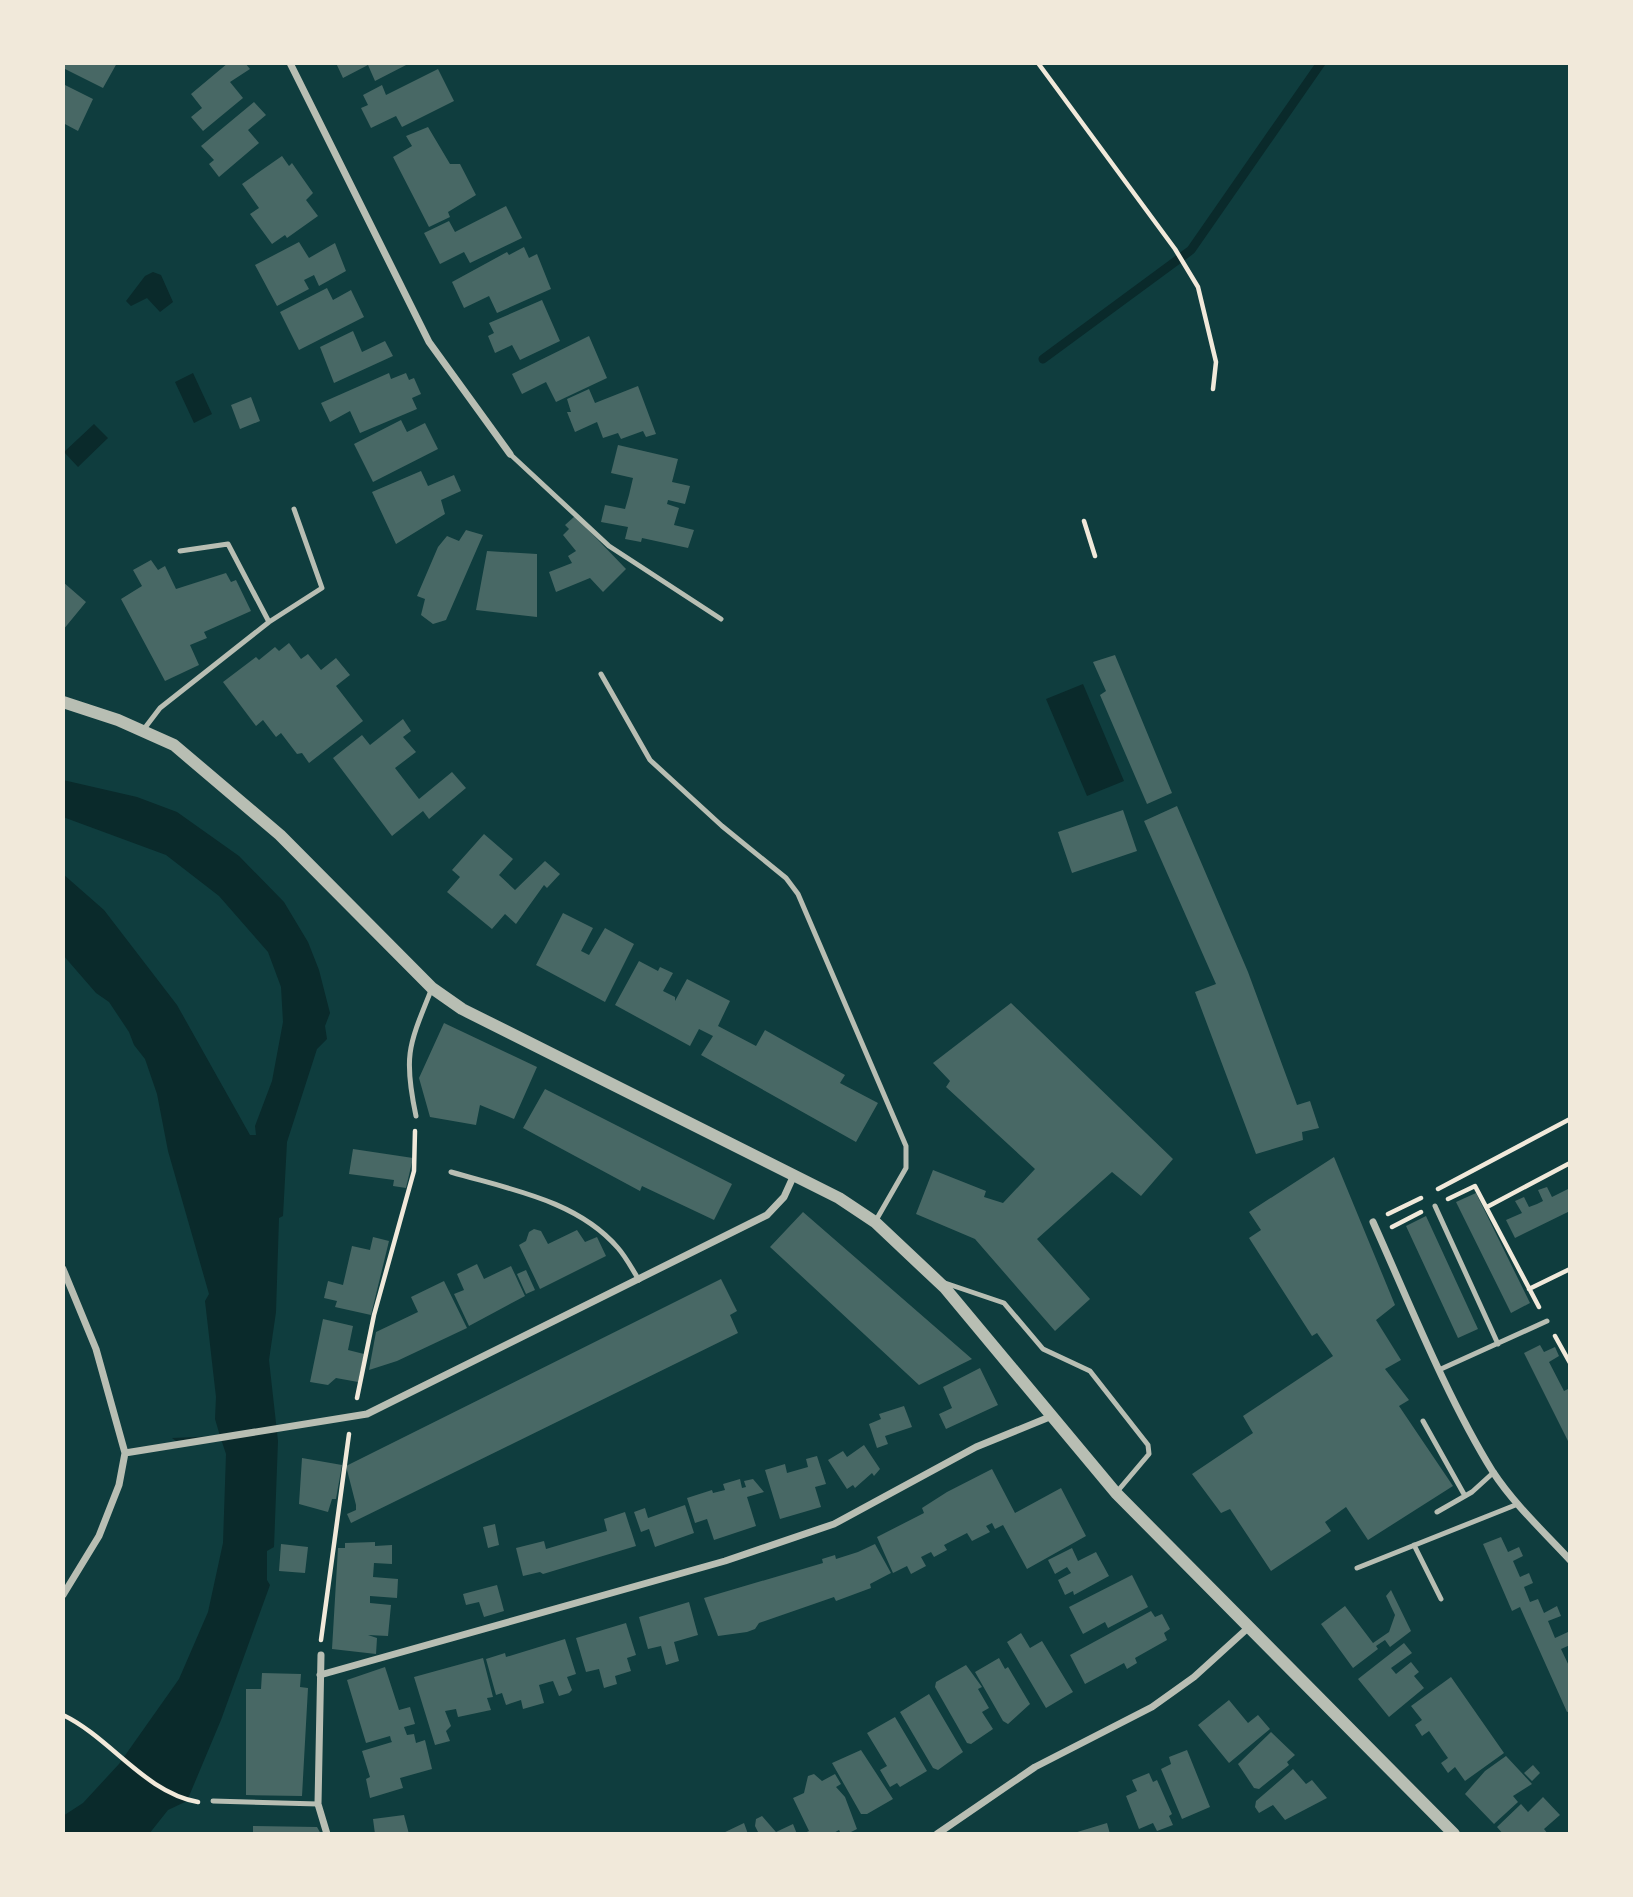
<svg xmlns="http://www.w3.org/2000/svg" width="1633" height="1897" viewBox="0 0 1633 1897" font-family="Literata,serif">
	<rect width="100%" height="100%" fill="#0f3d3e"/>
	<path fill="#0a2a2b" d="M153,272L161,275L173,302L160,312L147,298L131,306L126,301L145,276Z
		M193,373L212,414L194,423L175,382Z
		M94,424L108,438L78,467L64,452Z
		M1083,684L1124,781L1087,796L1046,699Z
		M63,780L137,797L177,812L239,856L284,902L308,942L319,970L330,1013L325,1026L327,1039L317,1049L287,1142L283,1216L279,1218L276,1312L269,1360L278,1441L274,1547L267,1551V1580L270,1585L221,1720L187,1801L168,1810L149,1834H63V1816L83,1803L119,1764L179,1679L208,1612L223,1543L226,1454L221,1439L176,1441L172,1438L220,1436L215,1419L216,1397L205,1301L209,1294L168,1151L157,1094L145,1059L134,1045L129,1032L109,1002L96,993L63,955V874L104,910L177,1005L250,1135H256L255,1126L272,1081L283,1022L281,987L268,952L219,896L166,855L63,817Z"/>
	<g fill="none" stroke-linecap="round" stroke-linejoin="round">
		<path stroke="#0a2a2b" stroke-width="9" d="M1043,359L1191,250L1321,63"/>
	</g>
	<path fill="#486865" d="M63,63H117L103,88L63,68Z
		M228,63H245L250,69L230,82L243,98L203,131L191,117L202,108L191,94Z
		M336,63H410L375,81L368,65L343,78Z
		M438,69L454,101L402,127L396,116L371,128L361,108L368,105L363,95L382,85L386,95Z
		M63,84L93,99L78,131L63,123Z
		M254,102L266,115L248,130L259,143L219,177L209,164L214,160L201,146Z
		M428,127L450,164H460L476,195L448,212L450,217L429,227L393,157L412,146L406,136Z
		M282,156L289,166L292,163L313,193L306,200L318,216L287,238L285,235L272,244L250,214L259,208L242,184Z
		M506,206L522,238L470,263L464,252L440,264L424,233L449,221L455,232Z
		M299,242L309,258L335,243L346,271L319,286L314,275L304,280L309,289L277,306L255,265Z
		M524,247L529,258L537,254L551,289L497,313L489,296L464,308L452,282L507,252L509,255Z
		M327,288L333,300L351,290L364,317L299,350L280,312Z
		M542,300L560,341L520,360L512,345L495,353L488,336L494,333L489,323Z
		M353,331L362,352L385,341L393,356L334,383L320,347Z
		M589,336L607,378L556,402L546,382L522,394L512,374Z
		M389,373L391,379L406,373L409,380L414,378L421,394L412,398L417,409L360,433L350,411L330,422L321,403Z
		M638,386L656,434L646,437L643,431L621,439L618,433L603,438L597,422L575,432L567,412H571L567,399L589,389L595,403Z
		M251,397L260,421L240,429L231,405Z
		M401,420L407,432L425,423L438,449L373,482L354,444Z
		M618,445L678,459L672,482L690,486L685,504L668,500L667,504L679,508L674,525L694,530L688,548L642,538L641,542L625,539L628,527L601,522L605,505L625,509L629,495L633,478L611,473Z
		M421,471L428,486L454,475L461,491L441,500L445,514L396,544L372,492Z
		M575,516L626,569L603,592L590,578L556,592L549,572L572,563L568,556L576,551L563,535L569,529L565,525Z
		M466,530L483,535L446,620L433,624L421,615L425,599L417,596L438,547L447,536L459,541Z
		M487,551L537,554V617L476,610Z
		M151,560L158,570L165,566L176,589L226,573L231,582L236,580L251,611L204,632L207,638L190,645L199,665L165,681L121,599L142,586L133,570Z
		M63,582L86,602L63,630Z
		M289,643L301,659L308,654L321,670L336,658L350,675L336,686L363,721L309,763L302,753L297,754L281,733L276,737L263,720L256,726L223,682L256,657L259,660L275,647L279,651Z
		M1115,655L1172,793L1147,804L1100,695L1106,691L1093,662Z
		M403,719L411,731L403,737L416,752L395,768L419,799L452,772L466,788L429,819L423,811L392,836L333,758L362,735L370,745Z
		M1177,806L1248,972L1297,1105L1310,1101L1319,1128L1302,1132L1303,1140L1256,1154L1195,992L1216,984L1144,821Z
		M1123,810L1137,851L1072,873L1058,832Z
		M484,834L513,859L499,875L515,890L545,861L560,874L547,888L544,885L516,924L505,914L492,929L447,892L460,877L452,870Z
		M563,913L593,928L581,951L589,955L605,928L634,944L605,1002L536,965Z
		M639,961L658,971L660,967L673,973L663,991L675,997V1001L687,979L730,1001L718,1026L756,1046L765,1030L845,1075L840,1083L878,1103L856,1142L701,1055L713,1036L699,1029L690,1046L615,1005Z
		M1011,1003L1173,1159L1141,1196L1112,1172L1037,1239L1090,1299L1055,1331L975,1239L916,1214L933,1170L986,1191L984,1197L1003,1203L1035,1169L946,1087L950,1081L933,1063Z
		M444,1023L537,1067L514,1119L480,1105L476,1125L430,1117L419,1078Z
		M545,1089L732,1184L714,1220L642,1186L640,1191L523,1128Z
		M353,1149L413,1158L406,1188L393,1186L394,1180L349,1174Z
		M1334,1157L1395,1305L1376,1320L1401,1360L1385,1369L1409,1400L1399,1406L1453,1486L1368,1540L1346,1507L1325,1522L1331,1531L1271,1571L1230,1509L1221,1513L1192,1474L1253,1433L1243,1416L1333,1356L1317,1333L1312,1336L1249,1238L1261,1230L1249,1212Z
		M1547,1187L1552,1197L1570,1188V1211L1515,1238L1506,1220L1522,1213L1515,1201L1524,1197L1529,1207L1537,1204L1543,1201L1538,1190Z
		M1476,1193L1530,1303L1511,1313L1456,1202Z
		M803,1212L972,1359L919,1385L770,1247Z
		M1426,1216L1478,1329L1458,1338L1406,1226Z
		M534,1229L541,1231L548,1244L577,1230L585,1242L597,1237L606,1256L540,1289L519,1245L526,1241L529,1232Z
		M373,1237L389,1241L371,1315L335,1307L337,1301L324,1298L328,1281L343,1285L352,1246L370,1250Z
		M477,1264L484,1279L511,1266L525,1296L469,1326L454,1294L464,1290L457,1274Z
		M526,1270L535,1290L526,1294L517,1274Z
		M721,1279L737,1311L730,1315L738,1333L351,1523L347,1514L356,1510V1505L346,1466Z
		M444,1281L467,1328L397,1361L369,1370L376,1332L418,1312L411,1297Z
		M323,1319L353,1326L348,1350L364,1354L358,1382L336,1378L328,1385L310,1382Z
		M1540,1345L1544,1352L1555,1347L1559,1356L1549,1362L1564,1391L1570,1388V1445L1524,1353Z
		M980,1368L998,1405L946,1429L939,1414L952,1408L943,1387Z
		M904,1406L912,1427L885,1436L888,1444L877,1448L869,1424L881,1419L879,1414Z
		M864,1445L880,1469L874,1476L872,1473L855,1488L853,1485L847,1489L828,1460L843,1451L847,1457Z
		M817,1456L826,1484L815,1487L821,1507L780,1519L765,1470L785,1464L787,1473L808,1467L806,1459Z
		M302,1458L342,1465L336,1499H332L328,1512L299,1504Z
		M992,1469L1015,1513L1061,1488L1086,1536L1027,1569L1003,1525L995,1529L992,1523L986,1526L990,1532L972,1541L967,1533L944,1545L947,1550L934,1557L931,1552L921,1557L926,1566L911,1574L907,1566L893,1573L877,1537L924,1513L922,1508L947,1492Z
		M740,1479L742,1488L746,1487L744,1481L753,1479L764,1492L747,1497L756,1526L714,1540L707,1519L695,1523L687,1498L712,1490L713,1493L725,1490L723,1484Z
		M685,1505L694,1533L655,1547L649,1529L641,1532L634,1512L645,1508L648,1518Z
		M625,1512L636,1546L543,1574L540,1572L523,1576L516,1548L544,1541L546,1549L607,1531L604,1519Z
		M495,1524L499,1545L488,1548L483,1527Z
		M1501,1537L1508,1552L1519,1547L1523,1556L1513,1561L1520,1577L1529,1573L1533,1583L1524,1587L1530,1602L1538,1599L1544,1613L1557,1606L1561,1616L1548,1621L1555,1638L1568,1632L1570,1636V1645L1561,1649L1570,1668V1711L1567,1712L1520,1607L1512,1611L1483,1544Z
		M375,1542V1546L392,1545V1564L374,1563L373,1577L398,1579L397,1598L370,1596V1603L391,1605L388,1636L368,1635L377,1638L376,1654L332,1649L338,1548H345V1543Z
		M281,1544L308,1547L305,1573L279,1571Z
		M875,1544L891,1573L870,1584L871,1588L836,1601L834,1597L759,1623L755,1629L747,1632L718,1636L704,1598L823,1563L822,1559L835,1555L836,1559L858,1552Z
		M1072,1548L1078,1561L1096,1552L1109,1576L1074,1595L1073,1591L1065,1595L1058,1580L1071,1573L1067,1567L1055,1574L1048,1560Z
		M1132,1575L1148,1607L1108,1628L1105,1622L1083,1634L1069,1607Z
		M497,1585L504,1611L484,1617L479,1602L466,1605L463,1594Z
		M1391,1590L1411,1631L1390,1647L1385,1640L1376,1646L1378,1649L1353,1668L1321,1624L1345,1606L1373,1643L1389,1632L1395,1615L1386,1596Z
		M689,1602L698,1635L674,1642L679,1661L666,1665L661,1646L648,1649L639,1617Z
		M1151,1611L1155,1617L1162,1614L1170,1629L1164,1633L1167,1640L1135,1658L1137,1663L1127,1669L1124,1663L1085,1684L1070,1655Z
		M626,1623L636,1655L627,1658L631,1671L615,1676L617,1684L604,1688L599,1669L586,1672L576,1638Z
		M1021,1633L1030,1648L1042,1641L1073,1692L1046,1708L1007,1642Z
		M565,1639L576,1674L567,1677L572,1690L569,1693L559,1696L553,1681L549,1682L539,1685L544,1703L523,1709L521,1700L506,1705L502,1693L496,1695L486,1659L505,1653L506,1657Z
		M1404,1643L1412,1653L1391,1668L1396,1674L1411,1662L1419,1672L1414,1676L1424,1688L1389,1717L1358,1679Z
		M483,1658L493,1697L487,1698L491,1710L458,1717L456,1709L445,1711L451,1726L446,1731L450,1741L435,1745L414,1677Z
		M999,1658L1005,1669L1008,1667L1030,1704L1008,1724L1003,1721L975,1672Z
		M966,1665L982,1687L978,1689L989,1708L982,1712L993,1729L971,1744L967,1743L935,1687L936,1682Z
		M385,1667L399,1710L410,1707L415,1724L404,1727L407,1735L414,1734L416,1743L425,1740L432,1769L400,1778L403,1788L370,1798L366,1779L370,1777L362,1751L392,1742L391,1740L390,1736L366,1743L347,1680Z
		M262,1673L301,1674L300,1687L308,1688L302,1796L246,1795V1689H261Z
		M1451,1677L1504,1753L1465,1781L1455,1767L1448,1773L1441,1763L1448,1758L1429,1731L1422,1736L1415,1725L1422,1720L1411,1706Z
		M929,1694L963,1752L938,1770L933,1768L900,1712Z
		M1229,1700L1248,1723L1258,1715L1270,1729L1229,1763L1198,1725Z
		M895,1717L927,1771L900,1787L897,1783L890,1787L880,1770L887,1766L867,1733Z
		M1271,1732L1295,1755L1287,1762L1289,1765L1259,1789L1254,1788L1238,1764Z
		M861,1750L893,1799L867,1814H861L832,1763Z
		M1187,1750L1210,1807L1182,1819L1161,1769L1171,1764L1169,1757Z
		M1506,1756L1532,1784L1513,1796L1518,1802L1494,1824L1465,1794L1485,1771Z
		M1533,1765L1540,1773L1532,1781L1524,1773Z
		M1293,1769L1306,1784L1312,1780L1327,1798L1285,1820L1273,1805L1259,1813L1255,1807L1256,1801Z
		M1149,1773L1153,1782L1157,1780L1172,1814L1169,1816L1173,1825L1157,1831L1153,1823L1139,1829L1126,1796L1137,1791L1132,1780Z
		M814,1774L822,1781L835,1774L841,1784L836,1787L845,1797L857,1829L847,1834H841L839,1830L832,1834H802L809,1831L793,1798L804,1793L808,1776Z
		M1543,1797L1560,1815L1544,1829L1548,1834H1503L1497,1827L1521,1804L1528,1812Z
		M404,1815L409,1834H375L373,1819Z
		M762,1816L776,1832L793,1824L797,1834H759L755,1826L756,1819Z
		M744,1823L748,1834H721Z
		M1107,1823L1110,1834H1074V1833Z
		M253,1826L317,1827L321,1834H253Z"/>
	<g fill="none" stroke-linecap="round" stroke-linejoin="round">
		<path stroke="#f1e9da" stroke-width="4.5" d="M1038,63L1175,249L1198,287L1216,362L1213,389
			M1084,521L1095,556
			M1438,1189L1570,1119
			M1448,1199L1475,1186L1539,1307
			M1487,1207L1570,1163
			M1388,1214L1421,1198
			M1392,1227L1421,1212
			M1529,1289L1570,1269
			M1555,1336L1570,1363
			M357,1398L374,1315L414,1171L415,1131
			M321,1640L349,1434
			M63,1715C111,1738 144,1792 198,1802"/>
		<path stroke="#b8beb3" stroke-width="5" d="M510,454L609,546L721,619
			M180,551L228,544L269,622
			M601,674L650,760L722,826L786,878L798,894L906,1146V1168L875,1222
			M144,729L160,708L269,622L322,588L294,509
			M416,1116C403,1055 409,1045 432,988
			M451,1172C508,1189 577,1200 618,1248C626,1257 632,1269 639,1280
			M1435,1206L1498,1344
			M945,1283L1004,1303L1043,1349L1090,1371L1148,1445L1149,1454L1116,1493
			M1441,1369L1547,1321
			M1423,1421L1465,1496
			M1437,1512L1472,1492L1494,1472
			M1414,1545L1441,1599
			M1357,1568L1518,1504
			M213,1801L318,1804"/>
		<path stroke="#b8beb3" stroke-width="7" d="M290,63L429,342L510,454
			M1373,1222C1409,1302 1447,1398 1493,1472C1514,1504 1544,1532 1570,1560
			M63,1269L96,1349L125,1453L119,1485L99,1536L63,1595
			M125,1453L367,1414L767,1215L784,1197L794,1175
			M321,1655L318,1804L327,1834
			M320,1675L725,1561L834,1524L976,1447L1052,1416
			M937,1834L1035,1767L1152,1707L1194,1677L1249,1627"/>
		<path stroke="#b8beb3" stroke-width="12" d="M63,702L118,720L174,745L280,835L432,988L462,1009L839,1198L875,1222L945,1288L1116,1493L1454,1834"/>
	</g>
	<rect width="1633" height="1897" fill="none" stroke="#f1e9da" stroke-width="130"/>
</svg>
